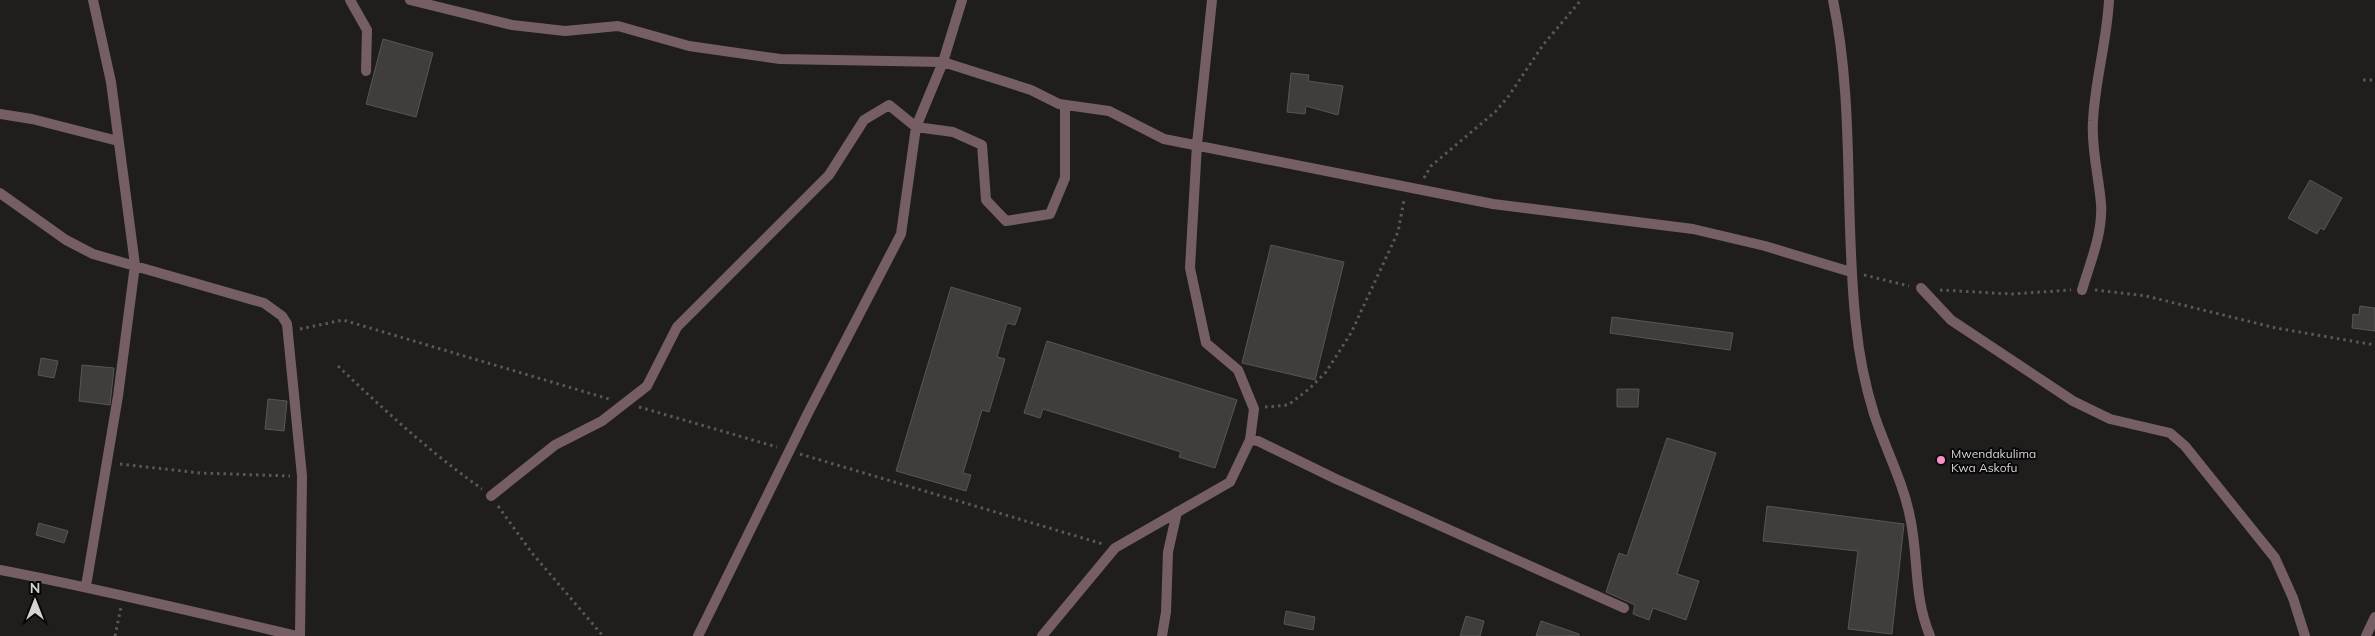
<svg xmlns="http://www.w3.org/2000/svg" width="2375" height="636" viewBox="0 0 2375 636" font-family="Mulish,sans-serif">
	<rect width="100%" height="100%" fill="#201e1c"/>
	<path fill="#403e3c" stroke="#585654" d="M383,39L433,53L416,117L366,104Z
		M1291,73L1309,75L1308,81L1343,86L1338,115L1306,106L1305,114L1287,112Z
		M2310,180L2342,198L2324,230L2320,228L2317,234L2288,218Z
		M1271,245L1344,262L1315,380L1242,363Z
		M951,287L1021,308L1015,325L1007,323L997,357L1005,359L989,412L982,410L963,473L971,475L966,491L896,471Z
		M2360,306L2375,308V331L2352,328L2353,314L2359,315Z
		M1612,317L1733,333L1730,350L1610,333Z
		M1047,341L1237,400L1215,468L1179,457L1181,452L1043,409L1040,418L1024,413Z
		M41,358L58,361L54,378L38,375Z
		M82,365L114,368L110,405L79,401Z
		M1617,389H1639L1638,407H1617Z
		M268,399L287,401L284,431L265,429Z
		M1667,438L1716,453L1677,574L1699,581L1686,620L1653,608L1649,620L1633,614L1635,605L1606,592L1619,553L1627,556Z
		M1767,506L1904,524L1892,634L1848,629L1858,551L1763,541Z
		M39,523L68,531L64,543L36,535Z
		M1286,611L1315,617L1313,630L1284,624Z
		M1466,616L1484,621L1480,636H1460Z
		M1541,621L1579,634V636H1536Z"/>
	<g fill="none" stroke-linecap="round" stroke-linejoin="round">
		<path stroke="#5a5856" stroke-width="3" stroke-dasharray="2.5 4" stroke-linecap="butt" d="M2363,80H2375
			M1424,178L1431,166L1495,112L1508,97L1543,45L1581,0
			M1864,275L1909,286
			M1940,290L2012,294L2071,290
			M2095,290L2146,296L2276,328L2375,345
			M300,329L343,320L609,399
			M338,366C384,410 430,452 482,489
			M639,407L777,447
			M1265,407L1288,405L1309,389L1326,372L1351,333L1398,232L1404,200
			M800,454L1103,544
			M120,464L200,473L290,476
			M498,506L532,553L603,636
			M115,636L121,607"/>
		<path stroke="#765f64" stroke-width="10" d="M350,0L367,30L366,71
			M410,0L512,25L565,31L618,26L689,46L780,59L943,62L1031,90L1059,104L1109,111L1164,139L1493,204L1693,229L1765,246L1851,272
			M1833,0C1855,105 1844,218 1856,325C1859,355 1865,385 1874,414C1885,448 1903,481 1910,517C1919,558 1913,595 1930,636
			M0,114L32,119L118,141
			M0,193L66,240L93,254L264,303L282,316L287,324L302,476L300,636
			M1921,288L1951,320L2073,401L2110,419L2170,433L2185,446L2275,558L2293,598L2305,636
			M2082,290C2090,263 2103,233 2101,204C2099,177 2091,149 2093,121C2095,80 2107,41 2109,0
			M1250,440L1258,441L1336,479L1624,608
			M491,496L555,445L602,421L647,386L677,327L829,175L864,120L889,105L916,127L953,132L982,145L986,200L1006,221L1050,214L1065,178V105
			M0,570C100,589 198,613 297,636
			M86,586L118,396L135,265L111,82L93,0
			M698,636L808,413L901,234L916,127L943,62L962,0
			M1042,636L1115,548L1230,482L1250,440L1254,409L1238,370L1206,343L1190,268L1197,144L1212,0
			M1162,636L1166,612L1168,552L1177,512
			M2366,636L2375,617"/>
	</g>
	<circle fill="#f98fca" stroke="#090808" stroke-width="2" cx="1941" cy="460" r="5"/>
	<g text-anchor="middle" dominant-baseline="central" stroke-width="4" stroke-linejoin="round" paint-order="stroke">
		<g font-size="12" fill="#d6d4d3" stroke="#090808" text-anchor="start">
			<text x="1951" y="453">Mwendakulima<tspan x="1951" dy="14">Kwa Askofu</tspan></text>
		</g>
	</g>
	<g transform="translate(35 601)" stroke="#090808" stroke-width="4" paint-order="stroke">
	<path d="M0-4L9 19L0 12L-9 19Z" fill="#d6d4d3"/>
	<text y="-8" font-size="14" font-weight="bold" text-anchor="middle" fill="#d6d4d3">N</text>
	</g>
</svg>
